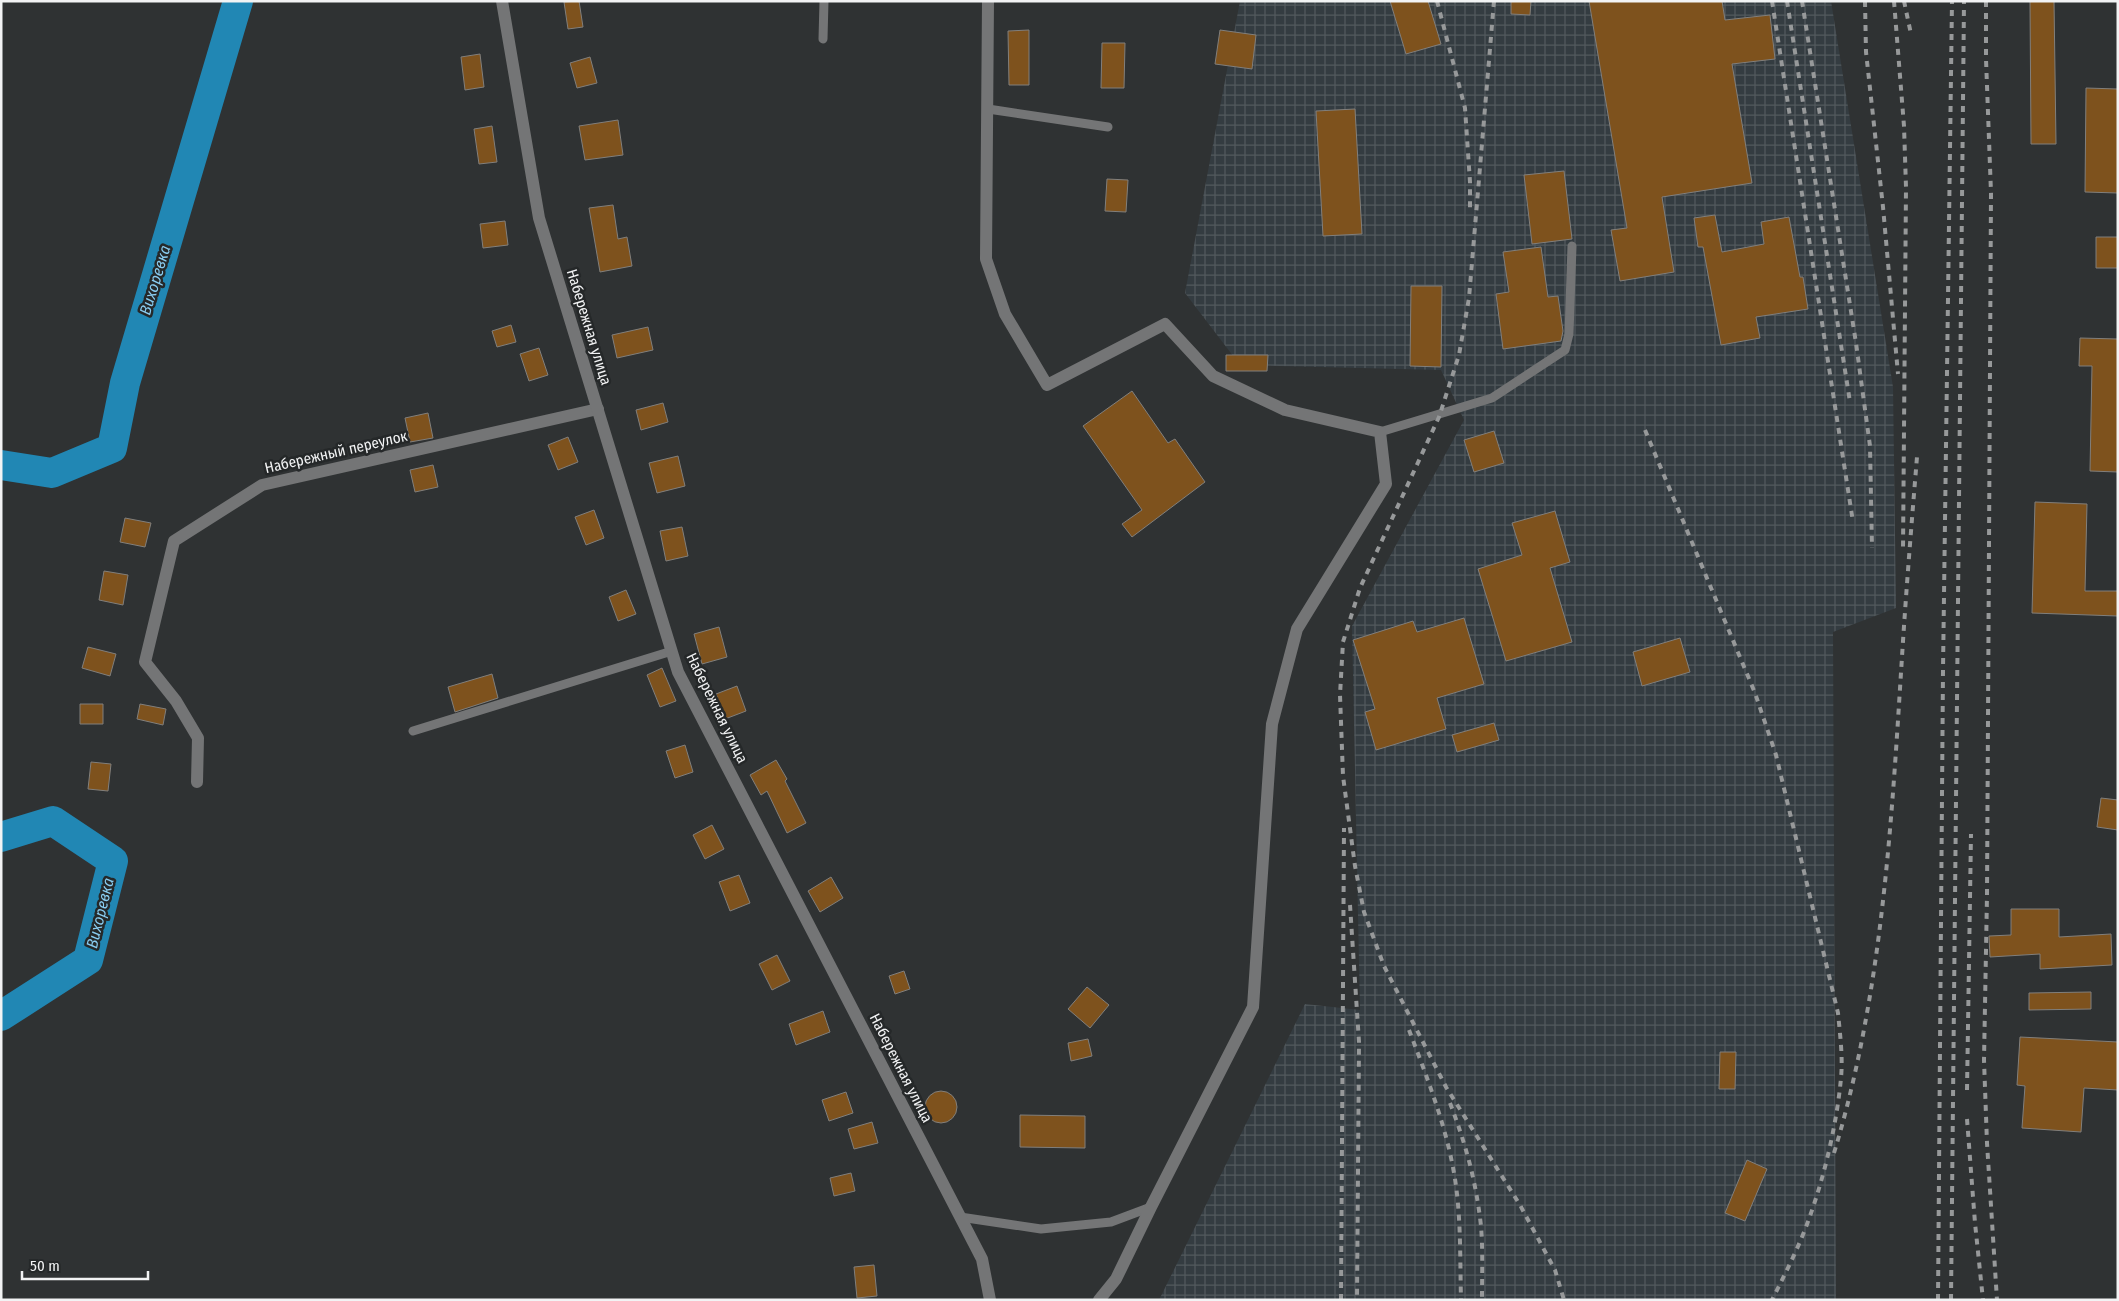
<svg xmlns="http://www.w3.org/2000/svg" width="2119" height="1301" viewBox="0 0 2119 1301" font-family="'Fira Sans Condensed',sans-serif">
	<defs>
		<pattern id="industrial-grid" width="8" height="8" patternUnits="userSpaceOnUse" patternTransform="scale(1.25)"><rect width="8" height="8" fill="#343c41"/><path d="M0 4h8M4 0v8" fill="none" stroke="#52595d"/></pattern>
	</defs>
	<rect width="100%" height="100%" fill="#2f3233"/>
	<path fill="url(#industrial-grid)" d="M1240,1H1831L1893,387L1896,608L1833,632L1836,1300H1159L1305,1004L1360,1010L1352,626L1464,420L1441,370L1240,365L1185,293Z"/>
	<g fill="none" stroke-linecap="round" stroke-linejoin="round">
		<path stroke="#2187b4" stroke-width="30" d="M1,465L52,473L112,448L125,383L238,1
			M1,837L53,821L113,861L88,960L1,1016"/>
	</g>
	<path fill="#7e521d" stroke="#817f7c" d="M579,1L583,27L568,29L564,2Z
		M1390,1H1428L1441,44L1406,54Z
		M1511,1H1531L1530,15L1511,14Z
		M1589,1H1722L1725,20L1770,15L1775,59L1732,64L1752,183L1662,197L1674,272L1620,281L1611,230L1627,228Z
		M2030,1H2054L2056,144H2031Z
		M1029,30V85H1009L1008,31Z
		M1220,30L1256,35L1252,69L1215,64Z
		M1102,43H1125L1124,88H1101Z
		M480,54L484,87L465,90L461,57Z
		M590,57L597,83L577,88L570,63Z
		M2086,88L2118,89V193L2085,192Z
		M1355,109L1362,234L1323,236L1316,111Z
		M618,120L623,155L585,160L579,126Z
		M492,126L497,162L479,164L474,129Z
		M1564,171L1572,239L1532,244L1524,175Z
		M1107,179L1128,180L1126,212L1105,211Z
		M613,205L618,239L627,237L632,266L600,272L589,208Z
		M1715,215L1722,252L1764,244L1761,222L1789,217L1800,277H1803L1808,309L1756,317L1760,338L1721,345L1703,247H1698L1694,218Z
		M505,221L508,245L483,248L480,224Z
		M2096,237H2118V268H2096Z
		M1541,247L1548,297L1558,296L1563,331L1561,341L1503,349L1496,294L1509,292L1503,252Z
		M1411,286H1442L1441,367L1410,366Z
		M511,325L516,342L497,347L492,331Z
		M648,327L653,350L617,358L612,335Z
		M2080,338L2118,339V472L2090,471L2092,366H2079Z
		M539,348L548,375L529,381L520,354Z
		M1226,355H1268L1267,371H1226Z
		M1132,391L1168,443L1175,439L1205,482L1132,537L1122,524L1142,510L1083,426Z
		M663,403L668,422L641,430L636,410Z
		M428,413L433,438L410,442L405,418Z
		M1494,431L1504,463L1474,472L1464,440Z
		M568,437L578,462L558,470L548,445Z
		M678,456L685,486L657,493L649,463Z
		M433,465L438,487L415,492L410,470Z
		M2035,502L2087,504L2085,591H2118V616L2032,613Z
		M594,510L604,538L586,545L575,517Z
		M1555,511L1570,562L1550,568L1572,642L1506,661L1478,569L1522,555L1512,523Z
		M125,518L151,523L145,547L120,542Z
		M682,527L688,556L666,561L660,531Z
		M104,571L128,575L123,605L99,600Z
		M626,590L636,614L618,621L609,597Z
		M1464,618L1484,684L1437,698L1446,729L1376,750L1365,712L1375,709L1353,640L1413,621L1417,632Z
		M719,627L727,657L702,664L694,634Z
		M1680,638L1690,672L1642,686L1633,652Z
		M88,647L116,654L110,676L82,668Z
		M662,668L676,701L660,707L647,675Z
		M492,674L498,698L455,712L448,687Z
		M737,686L746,711L725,719L716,694Z
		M80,704H103V724H80Z
		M140,704L166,709L163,725L137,719Z
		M1494,723L1499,740L1457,752L1452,735Z
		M685,745L693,772L675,778L666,751Z
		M776,760L787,779L785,781L806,823L787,833L767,791L761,795L750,775Z
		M91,762L111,764L108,791L88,789Z
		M2101,798L2118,800V830L2097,827Z
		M712,825L724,849L705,859L693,835Z
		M739,875L750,903L730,911L719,882Z
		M831,877L843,898L820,912L808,891Z
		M2011,909H2059V937L2111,934L2112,965L2040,969V954L1990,957L1989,936L2011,935Z
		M777,955L790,981L772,990L759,964Z
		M904,971L910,989L895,994L889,976Z
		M1087,987L1109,1005L1090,1028L1068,1009Z
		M2091,992V1009L2029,1010V993Z
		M823,1011L830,1032L796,1045L789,1024Z
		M2020,1037L2118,1042V1090L2084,1088L2081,1132L2022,1128L2025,1086L2017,1085Z
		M1088,1039L1092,1056L1071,1061L1068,1043Z
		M1720,1052H1736L1735,1089H1719Z
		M925 1107a16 16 0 1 1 32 0a16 16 0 1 1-32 0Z
		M846,1092L853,1113L829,1121L822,1100Z
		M1020,1115L1085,1116V1148L1020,1147Z
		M872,1122L878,1143L854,1149L848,1129Z
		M1747,1160L1767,1169L1745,1221L1725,1213Z
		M851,1173L855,1191L834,1196L830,1178Z
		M874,1265L877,1296L857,1298L854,1267Z"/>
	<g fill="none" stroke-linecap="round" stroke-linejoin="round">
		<path stroke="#747576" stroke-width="9" d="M823,39L824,1
			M988,109L1108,127
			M1380,432L1492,398L1565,350L1569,334L1572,246
			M413,731L672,651
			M960,1217L1041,1229L1111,1222L1151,1207"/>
		<path stroke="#747576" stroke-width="12" d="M988,1L986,259L1005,314L1047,385L1165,324L1213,376L1285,410L1380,432L1386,484L1297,629L1272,724L1253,1007L1151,1207L1116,1279L1099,1300
			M197,782L198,738L176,701L145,662L174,541L262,485L598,409"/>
		<path stroke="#747576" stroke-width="12" d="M502,1L539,218L678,672L982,1259L990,1300"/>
		<path stroke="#97999a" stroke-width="4" stroke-dasharray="6 6" stroke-linecap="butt" d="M1437,1L1465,108L1470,182V208
			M1494,1L1469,298L1459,355L1439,417L1360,588L1343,642L1340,695L1343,776L1355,866L1364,912L1384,966L1446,1087L1520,1205L1555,1270L1564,1300
			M1772,1L1853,522
			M1787,1L1850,402
			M1802,1L1856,343L1870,446L1872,548
			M1865,1L1866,52L1883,207L1898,374
			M1894,1L1904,126L1906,187L1903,551
			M1904,1L1911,34
			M1986,1V59L1991,193L1987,895L1984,1060L1987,1143L1997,1300
			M1645,430L1755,693L1776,755L1838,1013C1840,1034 1843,1057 1841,1078C1837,1122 1825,1174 1810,1216C1800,1245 1786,1272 1772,1300
			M1350,905L1359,1042L1357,1300
			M1409,1030C1428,1080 1449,1133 1456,1186C1461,1223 1460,1262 1461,1300
			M1967,1090L1971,834
			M1450,1103C1466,1145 1476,1181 1481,1226C1483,1250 1482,1276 1482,1300
			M1967,1119L1975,1223L1983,1300
			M1834,1153C1884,988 1892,813 1903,641C1907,580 1912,518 1917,457
			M1341,1300L1344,828
			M1938,1300L1943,670L1952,1
			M1951,1300L1964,1"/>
	</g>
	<g text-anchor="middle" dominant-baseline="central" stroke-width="5" stroke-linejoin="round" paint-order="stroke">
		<g font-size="15" fill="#f2f3f4" stroke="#252829">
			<text transform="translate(589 327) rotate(73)">Набережная улица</text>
			<text transform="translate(336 452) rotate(-13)">Набережный переулок</text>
			<text transform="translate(717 708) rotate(64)">Набережная улица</text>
			<text transform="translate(901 1068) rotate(63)">Набережная улица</text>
		</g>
		<g font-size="16" font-style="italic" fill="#89ccf0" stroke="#252829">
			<text transform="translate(155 280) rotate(-73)">Вихоревка</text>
			<text transform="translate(100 913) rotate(-76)">Вихоревка</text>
		</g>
	</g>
	<rect width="2119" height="1301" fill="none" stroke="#f2f3f4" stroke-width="5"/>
	<path d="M22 1271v8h126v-8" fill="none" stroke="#f2f3f4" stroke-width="2.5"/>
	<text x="30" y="1271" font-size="15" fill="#f2f3f4" stroke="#252829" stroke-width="4" paint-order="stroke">50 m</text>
</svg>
